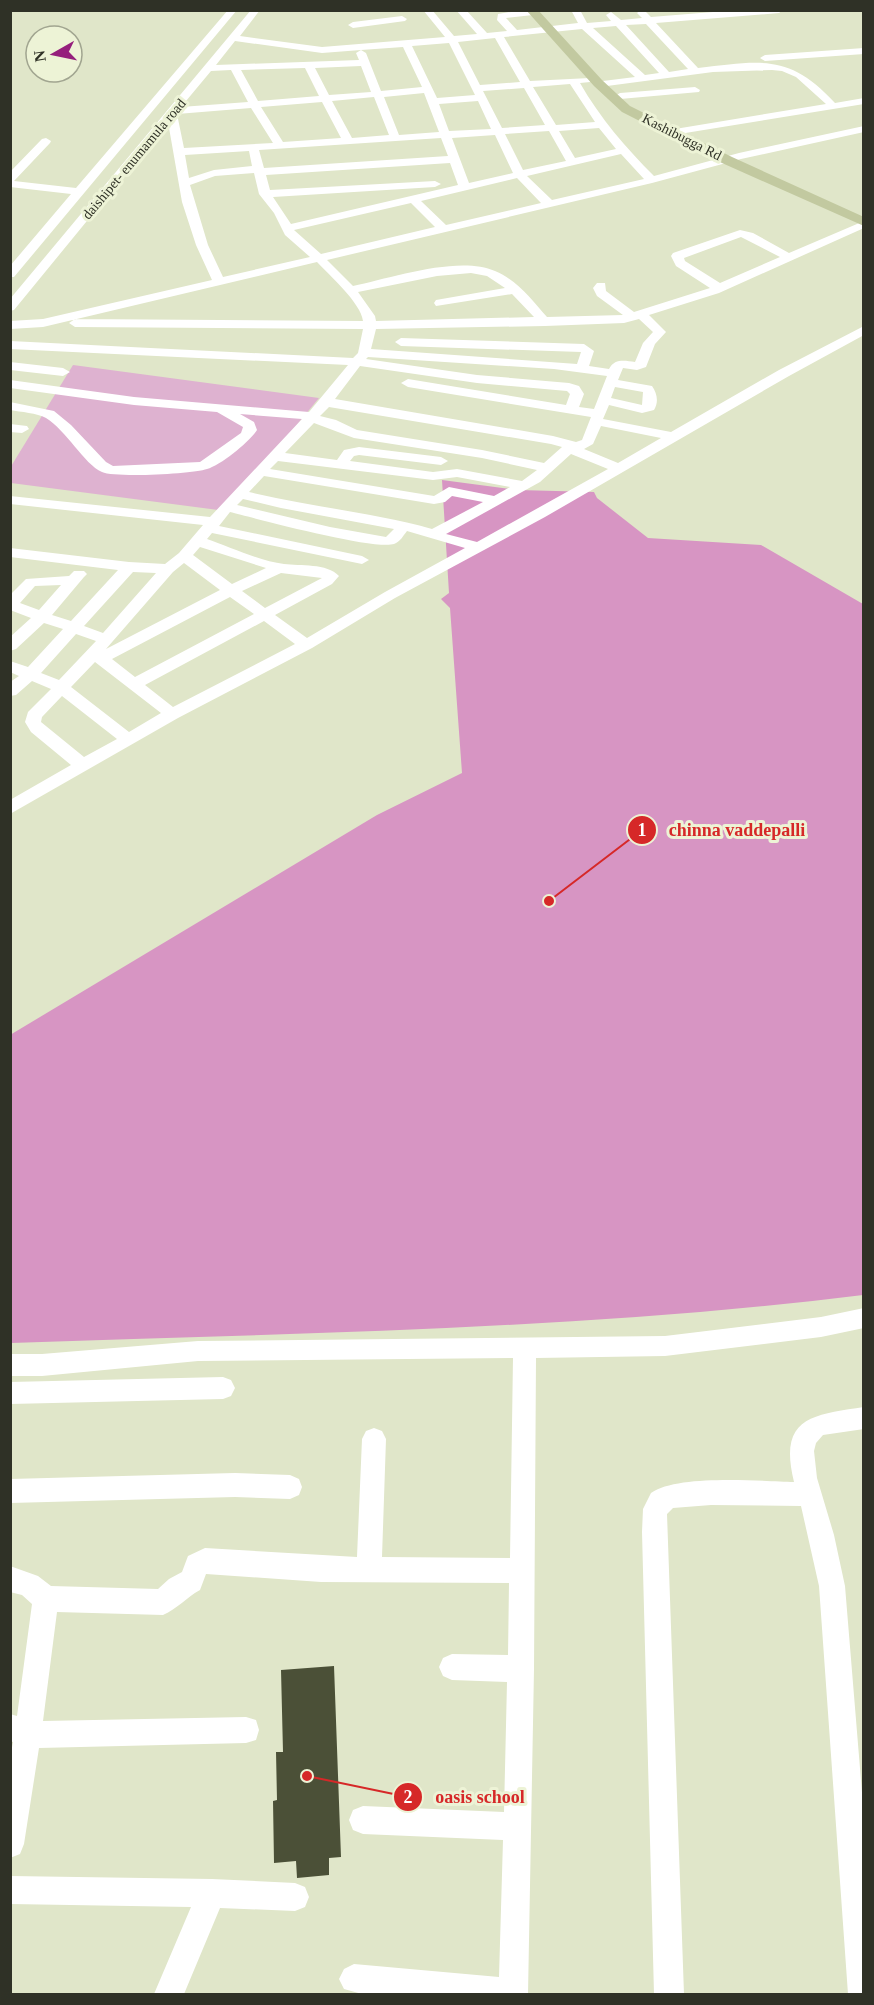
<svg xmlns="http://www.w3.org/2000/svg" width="874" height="2005" viewBox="0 0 874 2005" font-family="'Times New Roman',serif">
	<rect width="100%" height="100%" fill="#e0e6c9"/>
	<path fill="#deb2d0" d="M73,365L319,398L226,511L11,483L10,468Z"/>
	<path fill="#d795c3" d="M442,480L518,490L594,492L597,498L648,538L761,545L863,604V1295C581,1330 295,1333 11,1343L10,1035L377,815L462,773L450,608L441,599L449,593Z"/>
	<path fill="#4b5037" d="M334,1666L341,1857L329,1858V1875L297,1878L296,1861L274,1863L273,1801L277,1800L276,1752H283L281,1670Z"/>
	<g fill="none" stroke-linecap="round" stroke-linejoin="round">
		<path fill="#fff" fill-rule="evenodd" d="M228,10H237L14,277H10V266L71,194L10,187V172L42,139L46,138L51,141L50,143L14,181L76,188Z
			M251,10H260L240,36L322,47L445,37L423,10H432L454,36L477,34L456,10H466L487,33L507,31L497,20L498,14L523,10L538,12L533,15L506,18L517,30L578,23L571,10H580L587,23L611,21L606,15L611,12L621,20L642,18L637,13L641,10L645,11L651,17L738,10H783L779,13L656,23L698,68C761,61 789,53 835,103L864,98V104L673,135L669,134V130L826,104L796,77L782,71L772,70L713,72L607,86L602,83L603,81L635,77L582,29L504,37L530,81L590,78V82L580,83C600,118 626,148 654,176L739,153L864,126V132L741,159L652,183L327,260L353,286C391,278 459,255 495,271C517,280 532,300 547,317L623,315L597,296L593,288L597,283H605L606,291L634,312L710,288L676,266L671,256L673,253L740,230L753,233L789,253L864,221V228L719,293L649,315L666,332L655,344L646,367L637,370L623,368L618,380L652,386C657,393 659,402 654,410L642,413L609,405L603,419L671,432L779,370L864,326V335L789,376L545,517L395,598L312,648L178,718L10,814V800L71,765L31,732L25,722L28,712L51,689L32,681L16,695L10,696V682L19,676L10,672V661L28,667L63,629L44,623L16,649L10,651V637L31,618L10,610V595L26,579L69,576L74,571H84L87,574L84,577L52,615L71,621L118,570L10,557V548L129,562L165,564L179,553L203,525L10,504V496L210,517L302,419L240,414L254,422L257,430C249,442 221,465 207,469C193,474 115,478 102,472C84,464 66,430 46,418C37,413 21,412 10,410V402L54,411L71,425L106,462L113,466L200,462L241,433L243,427L217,412L134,405L10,388V380L134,397L309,412L348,365L10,349V341L353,358L358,353L363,329L75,327L69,323L75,319L363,321C361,303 330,276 317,262L43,327L10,329V321L43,319L212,280L196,245L182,202L168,122L14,310L10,311V299ZM646,24L688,69L669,72L626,25ZM616,26L659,73L645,75L593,28ZM495,38L520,82L480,85L458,42ZM235,41L322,53L361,50L356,53L359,60L216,65ZM449,43L475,95L437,98L412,46ZM403,47L422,87L381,91L366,53L361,50ZM361,66L371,92L329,95L315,68ZM305,68L319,96L258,101L241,70ZM231,70L248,102L181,107L211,71ZM570,84L595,122L556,125L533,87ZM524,88L545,125L502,128L483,91ZM424,93L439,132L399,135L384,97ZM374,97L389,135L352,138L332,101ZM478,101L491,129L449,131L439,104ZM322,102L341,138L283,142L261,107ZM251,108L273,143L184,148L177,114ZM599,128L616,149L575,158L559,131ZM549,131L566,161L523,170L505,134ZM495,135L513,173L469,183L452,138ZM441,138L448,156L264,168L259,150ZM249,151L252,166L214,170L189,178L185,155ZM621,154L644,179L552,200L527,176ZM450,163L458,185L291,224L273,197L435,187L441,184L435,181L270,190L266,175ZM254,173L259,194L274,213L285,235L310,257L223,277L208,245L190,185L215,176ZM517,178L541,203L446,225L421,201ZM411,203L435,227L321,254L294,230ZM741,237L780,257L720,283L685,261L684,258ZM471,273L487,276L505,288L436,300L434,303L436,306L512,294L534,317L376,321L375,316L358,292L437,276ZM639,319L653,332L643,343L635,362C625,361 615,358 609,369L589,366L594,351L584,344L401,338L395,342L401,346L581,352L577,364L371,349L376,329L545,326L624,323ZM368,357L554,369L607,376L594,409L579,407L584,394L579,386L569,383L477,375L366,359ZM360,366L477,383L567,391L570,394L566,405L408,379L401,383L408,387L591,417L582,440L576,442L553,436L335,399ZM615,387L643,392L642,405L611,398ZM329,407L551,444L562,447L544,463L482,450L357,430L336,420L320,416ZM314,423L354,438L482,458L537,470L522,481L457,469L433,472L350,461L354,456L359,455L441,465L448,461L441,457L359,447L344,450L337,460L285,453ZM601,426L661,438L618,463L584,449L593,444ZM571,454L608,469L477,542L446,534L540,482ZM278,461L433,480L457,477L510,487L494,496L449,487L434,496L270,469ZM264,476L434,504L445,502L452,496L483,502L432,529C372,512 310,507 249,492ZM243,499L281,508L394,529L386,537L330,527L237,505ZM230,512C258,519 373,550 394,544C400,542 403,536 407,531L465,548L385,592L307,638L275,615L332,584L339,576C327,563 300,566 284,564C260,561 230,547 207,539L212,533L362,564L369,560L362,556L219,526ZM200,547L266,568L232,584L193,555ZM184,563L220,590L106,649L173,572ZM133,572L156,573L103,633L84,626ZM281,573L322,578L265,608L242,591ZM61,585L39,610L20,603L35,586ZM230,597L254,614L135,677L112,659ZM264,621L295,644L173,707L145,685ZM76,634L96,641L59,680L41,673ZM95,662L161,713L129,732L71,687ZM62,696L117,739L84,757L41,722L42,717Z
			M402,16L407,19L405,21L353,28L348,25L353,22Z
			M864,48V54L765,61L760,58L765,55Z
			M695,87L700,90L699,92L620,99L615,96L620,93Z
			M10,362L63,368L70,372L63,376L10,370Z
			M10,424L27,426L29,429L22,433L10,432Z
			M864,1308V1328L821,1337L665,1356L536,1358L534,1669L528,1994H362L344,1989L339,1979L344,1969L354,1964L499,1977L503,1840L363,1834L353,1830L349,1820L353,1810L363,1806L504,1812L507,1682L452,1680L443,1676L439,1667L443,1658L452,1654L508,1655L509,1583L321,1582L206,1574L200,1590C187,1597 177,1609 163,1615L57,1612L43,1721L246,1717L256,1720L259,1730L256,1740L246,1743L39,1748L24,1844L20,1854L10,1858V1758L13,1742L10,1741V1714L17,1716L32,1604L22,1595L10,1592V1566L38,1576L51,1586L158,1589L169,1579L182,1572L188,1556L205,1548L357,1557L362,1439L366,1431L374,1428L382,1431L386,1439L382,1557L510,1558L513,1358L198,1361L42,1376H10V1354H42L198,1341L665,1336L821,1317Z
			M223,1377L231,1380L235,1388L231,1396L223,1399L10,1404V1382Z
			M864,1407V1429L823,1435L816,1443L814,1451L817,1478L834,1535L845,1586L864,1817V1994H848L819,1586L801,1506L711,1505L673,1508L667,1514L684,1994H654L642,1532L643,1509L651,1493C677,1474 760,1481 794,1482C778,1417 812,1415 864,1407Z
			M235,1473L290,1475L299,1479L302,1487L299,1495L290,1499L235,1497L10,1503V1479Z
			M10,1876L212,1879L295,1883L305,1887L309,1897L305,1907L295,1911L220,1908L184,1994H154L191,1907L10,1904Z"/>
		<path fill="#c2c9a0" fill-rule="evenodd" d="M526,10H538L602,80L630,106L732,157L864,217V226L722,163L622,112L594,86Z"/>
	</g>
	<g text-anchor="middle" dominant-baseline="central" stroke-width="6" stroke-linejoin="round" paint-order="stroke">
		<g font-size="14" fill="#2f3126" stroke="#edf3d6">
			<text transform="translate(682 137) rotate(27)">Kashibugga Rd</text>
			<text transform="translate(134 159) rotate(-50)">daishipet- enumamula road</text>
		</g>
	</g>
	<path fill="none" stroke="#d62828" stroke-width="2" d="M549 901L642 830M307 1776L408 1797"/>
	<g fill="#d62828" stroke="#edf3d6" stroke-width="2">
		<circle cx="549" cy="901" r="6"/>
		<circle cx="307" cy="1776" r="6"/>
		<circle cx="642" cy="830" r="15"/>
		<circle cx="408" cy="1797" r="15"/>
	</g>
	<g font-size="18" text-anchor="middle" font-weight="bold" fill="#fff">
		<text x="642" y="836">1</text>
		<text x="408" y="1803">2</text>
	</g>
	<g font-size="18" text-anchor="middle" font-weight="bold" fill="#d62828" stroke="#edf3d6" stroke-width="6" stroke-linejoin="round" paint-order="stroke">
		<text x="737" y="836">chinna vaddepalli</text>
		<text x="480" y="1803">oasis school</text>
	</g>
	<rect width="874" height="2005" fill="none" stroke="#2f3126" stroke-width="24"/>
	<g transform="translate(54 54) rotate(261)"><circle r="28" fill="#edf3d6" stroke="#a1a590" stroke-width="1.5"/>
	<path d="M0-4.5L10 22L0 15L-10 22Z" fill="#951f7c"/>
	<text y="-9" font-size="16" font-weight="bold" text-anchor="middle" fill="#2f3126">N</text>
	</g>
</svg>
